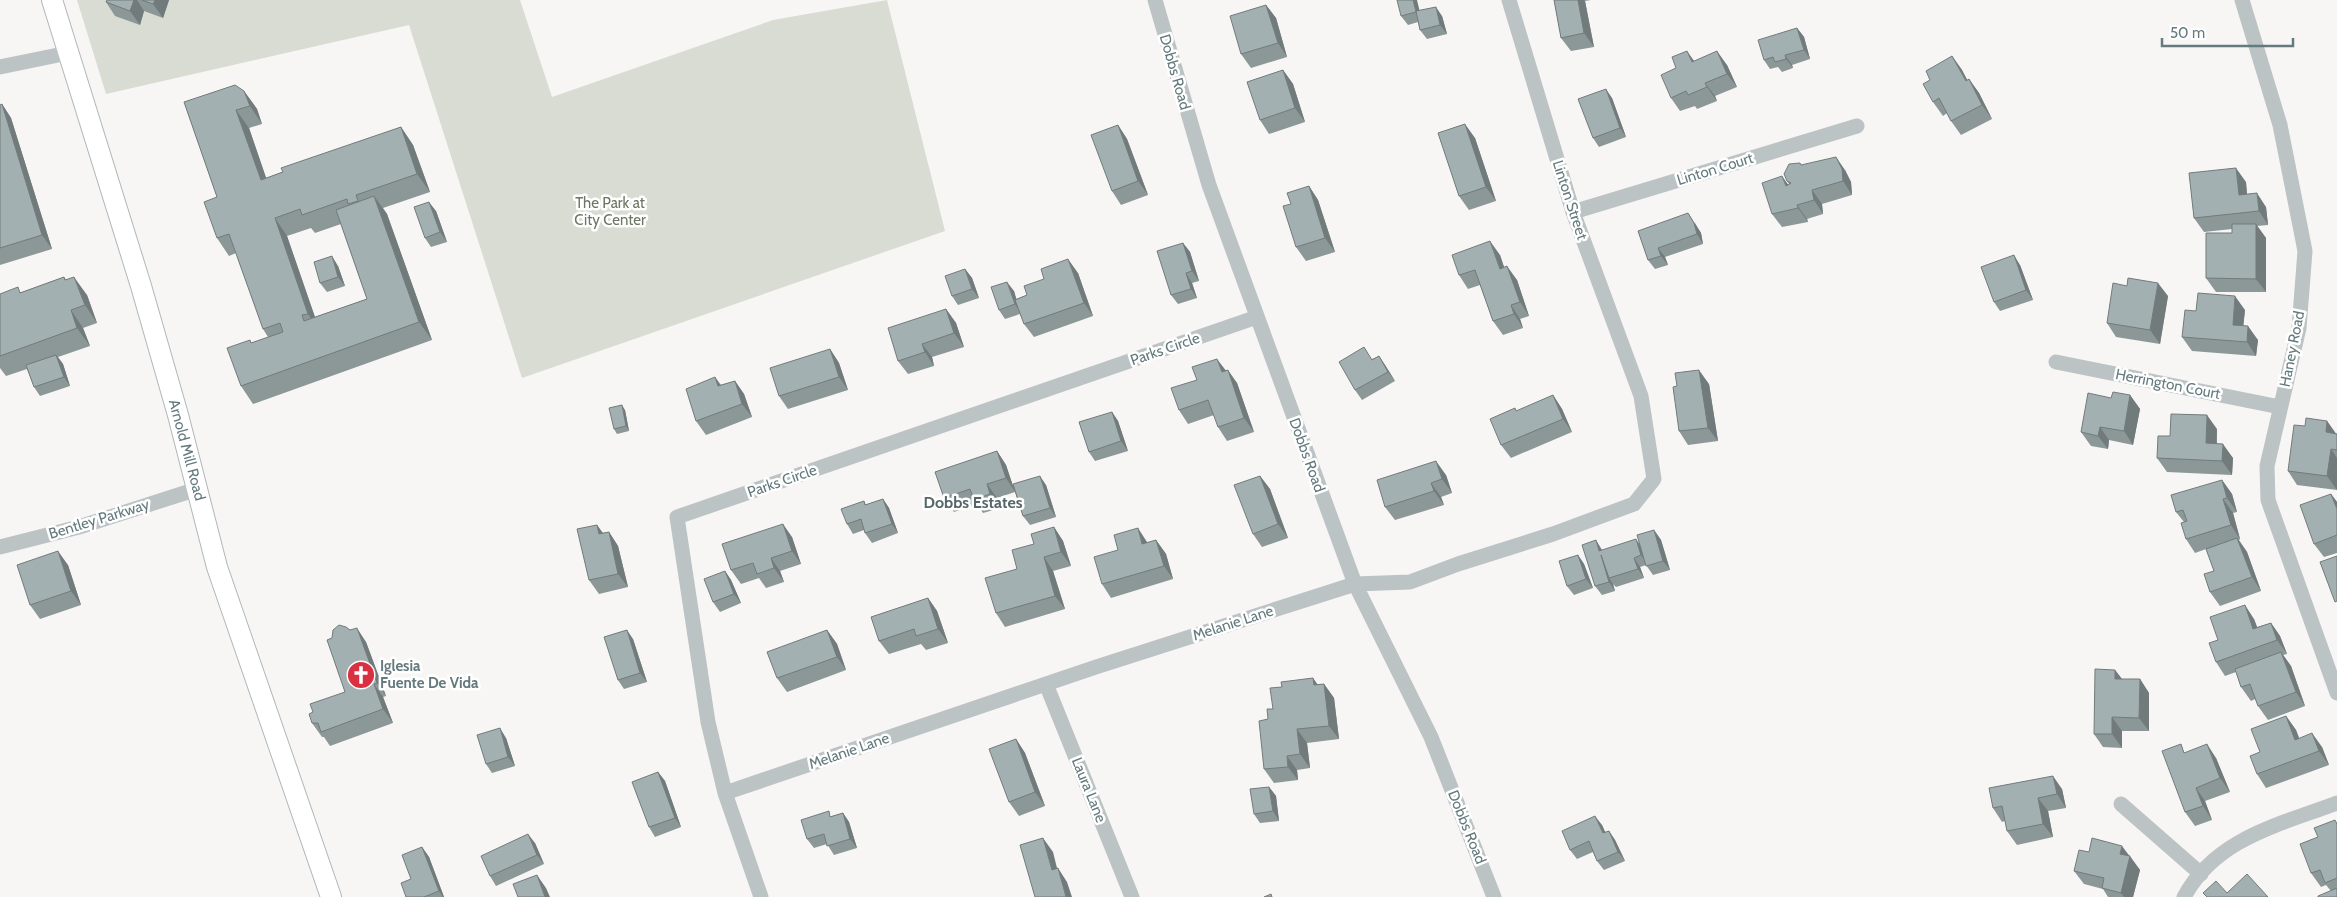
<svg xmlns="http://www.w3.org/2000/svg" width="2337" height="897" viewBox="0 0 2337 897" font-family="Cabin,sans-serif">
	<rect width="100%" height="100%" fill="#f7f6f4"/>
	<path fill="#d9dcd3" d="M77,0H520L552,97L773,20L887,0L945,231L522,378L409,25L106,94Z"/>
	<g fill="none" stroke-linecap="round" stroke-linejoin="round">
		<defs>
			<path id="secondary" d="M52,0L141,286L178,415L217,567L331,897"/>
		</defs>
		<use href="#secondary" stroke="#afb8b9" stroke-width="22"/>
		<path stroke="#bcc3c4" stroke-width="15" d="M1155,0L1209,185L1355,584L1431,737L1494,897
			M2242,0L2280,125L2305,251L2299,328L2267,466L2268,500L2337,693
			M0,67L68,53
			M1573,212L1857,126
			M2056,362L2280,407
			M0,547L79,527L197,489
			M1046,684L1132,897
			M725,793L1096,667L1355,584L1410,582L1458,564L1553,534L1634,504L1654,479L1641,396L1573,212L1509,0
			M2121,804L2201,874
			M761,897L725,793L708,722L677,517L1257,317
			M2184,897C2216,838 2279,825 2337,803"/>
		<use href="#secondary" stroke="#fff" stroke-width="20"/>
	</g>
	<path fill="#8c9798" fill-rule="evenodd" d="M107,0H169L163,18L144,11L140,25L115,16L106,2Z
		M1554,0H1591L1585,1L1594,47L1571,51L1561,38Z
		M1266,5L1276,18L1287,57L1251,68L1241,54Z
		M1419,10L1442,16L1447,34L1427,39L1420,30L1418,22L1408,25L1401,16Z
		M1797,28L1804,37L1810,59L1792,65L1793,68L1782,72L1778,67L1770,69L1764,60Z
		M1952,56L1962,70L1967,80L1969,79L1979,93L1992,119L1961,135L1951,121L1947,113L1943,116L1933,102L1930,80Z
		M1694,61L1727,65L1737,87L1715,96L1717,101L1697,109L1695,106L1680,111L1671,98Z
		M1283,70L1293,84L1305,122L1269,134L1260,120Z
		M244,91L257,109L262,124L249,128L266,178L401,127L413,145L430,192L383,208L387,214L432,340L253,404L241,386L252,343L268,337L263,329L236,253L229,256L217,238V197L184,102ZM341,224L367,299L315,317L287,236L311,228L315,233Z
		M1612,98L1626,137L1599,147L1593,138Z
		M2,104L11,118L52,249L0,265V105Z
		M1118,125L1127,139L1148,195L1121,205L1112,191Z
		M1475,138L1496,201L1469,210L1459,196Z
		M1801,165L1845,170L1851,182L1852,195L1822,204L1823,214L1807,219L1808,222L1782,227L1772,214L1789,184L1787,181Z
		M2246,182L2247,194L2266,207L2268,225L2257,226L2266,238V292H2216L2206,278L2232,233V229L2204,232L2194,218Z
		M1309,186L1318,200L1335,252L1306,261L1296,247L1291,204Z
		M436,211L447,242L431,247L425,238Z
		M1695,223L1701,233L1703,244L1665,257L1668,265L1655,269L1648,260L1638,231Z
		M1183,243L1190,252L1199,281L1192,283L1197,298L1178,304L1171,295Z
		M1500,255L1504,267L1517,280L1529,316L1520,319L1523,328L1503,335L1493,321L1480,285L1468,289L1459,275Z
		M2020,265L2033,300L2000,311L1994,302Z
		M338,266L345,286L327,292L320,283Z
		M965,269L972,278L979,298L958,305L952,296Z
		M1078,273L1093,316L1034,337L1024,324L1020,314L1005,319L999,310L1014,291L1016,299L1027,295Z
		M64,277L66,280L87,295L97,323L83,328L90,346L58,357L63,364L70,386L40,396L34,387L27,369L6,376L0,368V294L22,292Z
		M2168,296L2160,344L2116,337L2107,323Z
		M946,309L956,323L964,347L932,357L934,366L908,374L898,361Z
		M2245,310L2243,326L2258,340L2256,356L2192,351L2182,337L2196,311Z
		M830,349L839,363L848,390L788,409L779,396Z
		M1379,356L1385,365L1395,381L1362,400L1355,390L1372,359Z
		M1226,370L1237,383L1254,432L1227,441L1218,427L1214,415L1188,424L1179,410Z
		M715,377L721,385L735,381L744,394L752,417L706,435L696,421Z
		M1709,384L1718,441L1688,445L1679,431L1677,386Z
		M1553,395L1562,409L1572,432L1511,458L1501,445L1517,411Z
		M2130,395L2140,409L2133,445L2109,440L2108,449L2091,446L2081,432L2111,398Z
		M625,410L629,431L617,434L614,429Z
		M1112,412L1118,421L1128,451L1095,461L1089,452Z
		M2327,421L2336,434H2337V490L2297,485L2288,471L2305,426Z
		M2217,429V444L2233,458L2232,475L2167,472L2157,458L2170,436Z
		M997,451L1006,465L1013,486L1046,485L1056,517L1030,525L1023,516L1015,492L997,498L1000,508L983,513L977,504L954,512L944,498Z
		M1446,475L1452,493L1441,497L1444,505L1395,520L1385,507Z
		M1260,476L1270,489L1288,538L1262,547L1253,534Z
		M2222,480L2232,494L2237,512L2233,513L2240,539L2239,540L2247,552L2261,591L2220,606L2210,592L2214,571L2206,549L2195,553L2186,539L2184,522L2176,512Z
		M2331,494L2337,502V553L2324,557L2314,544Z
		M883,499L889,508L898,533L872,543L865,533L864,530L853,534L847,524L864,501L866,505Z
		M597,525L603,533L609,532L618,546L628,587L599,594L589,580Z
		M1054,527L1063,541L1071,566L1053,571L1065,609L1005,627L996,613L1017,569L1034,544Z
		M1654,530L1661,540L1670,570L1653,575L1646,565L1640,567L1644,578L1616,587L1613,584L1615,591L1602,595L1595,586L1603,550L1640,545Z
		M792,537L801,564L780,571L784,582L766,588L759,578L741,584L731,570Z
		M1156,540L1166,554L1173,579L1111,598L1102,584L1147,543Z
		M1578,555L1584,564L1593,588L1574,595L1567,586Z
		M68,565L81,605L40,619L30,605Z
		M725,571L731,580L741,603L720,612L713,602Z
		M928,598L937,611L948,643L926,650L921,644L889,654L879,641Z
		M2254,619L2257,627L2271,623L2280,636L2287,654L2283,655L2291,666L2305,706L2268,720L2258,706L2255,699L2251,701L2241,687L2236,672L2225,676L2216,662L2218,640Z
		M350,630L366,642L386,696L383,697L393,723L330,746L324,737H322L312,723L313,712L345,692Z
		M827,630L837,644L846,670L787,692L777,678Z
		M633,639L647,682L624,689L618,680Z
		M2115,670L2122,679H2140L2149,693V731H2122V748L2103,747L2094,734Z
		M1313,678L1318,685L1324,684L1334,698L1339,739L1307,743L1310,768L1297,770L1298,780L1274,783L1264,769L1268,719L1282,687Z
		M2286,716L2296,730L2299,738L2322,747L2329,765L2266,788L2257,774L2260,752Z
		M506,738L515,766L492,773L486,764Z
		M1016,739L1025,753L1045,806L1019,816L1009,802Z
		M2186,752L2216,758L2230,792L2205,801L2212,820L2195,826L2185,812Z
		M658,772L665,781L681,827L655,837L649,827Z
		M1269,787L1276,796L1279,821L1260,823L1254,814Z
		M2062,789L2066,808L2048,811L2053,837L2017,845L2007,831L2005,821L2002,822L1993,808Z
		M843,813L849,822L857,848L834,855L827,844L814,848L807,839L832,816Z
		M2337,822V897L2331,891L2326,885L2321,887L2311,873L2318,837Z
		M1602,825L1605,832L1609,831L1615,840L1625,861L1604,870L1597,861L1593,852L1577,859L1570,850Z
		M535,843L544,864L496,886L490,876Z
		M422,847L429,857L444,897H406L411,879Z
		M2089,852L2130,856L2140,870L2133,897H2108L2103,889L2084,884L2074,871Z"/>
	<path fill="#727b7c" d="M134,0H137L144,11L140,25L130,11Z
		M155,0H169L163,18L153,4Z
		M1413,0H1417L1422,21L1416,12Z
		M1578,0H1584L1585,1L1594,47L1584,33Z
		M1266,5L1276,18L1287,57L1278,43Z
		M1436,7L1442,16L1447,34L1440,25Z
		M1797,28L1804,37L1810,59L1804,50Z
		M1687,51L1697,65L1692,62Z
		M1717,51L1727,65L1737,87L1727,74Z
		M1785,55L1792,65L1793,68L1786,59Z
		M1952,56L1962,70L1975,95L1966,81Z
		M1283,70L1293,84L1305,122L1295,108Z
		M1969,79L1979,93L1992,119L1982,105Z
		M1705,83L1715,96L1717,101L1707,87Z
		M1606,89L1612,98L1626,137L1620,128Z
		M244,91L257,109L262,124L250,106Z
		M2,104L11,118L52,249L42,235Z
		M236,110L249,128L273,198L261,180Z
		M1465,124L1475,138L1496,201L1486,187Z
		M1118,125L1127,139L1148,195L1138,181Z
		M401,127L413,145L430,192L417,174Z
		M1836,157L1845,170L1851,182L1852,195L1843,181Z
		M2236,168L2246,182L2248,208L2239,195Z
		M1782,176L1792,190L1786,186Z
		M1309,186L1318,200L1335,252L1325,238Z
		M1812,190L1822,204L1823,214L1814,200Z
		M2257,193L2266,207L2268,225L2259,211Z
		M374,196L387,214L432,340L419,322Z
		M429,202L436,211L447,242L440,232Z
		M1797,205L1807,219L1808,222L1798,208Z
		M1688,213L1701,233L1703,244L1697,234Z
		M275,218L287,236L320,332L308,314Z
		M2256,224L2266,238V292L2256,279Z
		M1490,241L1500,255L1509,282L1500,269Z
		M1183,243L1190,252L1199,281L1192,271Z
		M1658,248L1665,257L1668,265L1661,256Z
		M2014,255L2020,265L2033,300L2026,290Z
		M332,256L338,266L345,286L338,277Z
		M1068,259L1078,273L1093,316L1084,303Z
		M1507,266L1517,280L1529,316L1520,302Z
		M965,269L972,278L979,298L972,289Z
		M1186,273L1192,283L1197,298L1191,289Z
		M74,277L87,295L97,323L85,305Z
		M1007,282L1014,291L1021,314L1015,304Z
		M2158,283L2168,296L2160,344L2150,330Z
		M2235,296L2245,310L2242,339L2233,325Z
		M1511,305L1520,319L1523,328L1514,314Z
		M946,309L956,323L964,347L954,333Z
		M71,310L83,328L90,346L77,328Z
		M2248,326L2258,340L2256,356L2247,342Z
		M922,344L932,357L934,366L925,352Z
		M830,349L839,363L848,390L839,377Z
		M56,355L63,364L70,386L64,377Z
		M1379,356L1385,365L1395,381L1388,372Z
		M1217,359L1227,372H1222Z
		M1228,370L1237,383L1254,432L1244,418Z
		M1699,370L1709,384L1718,441L1708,428Z
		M715,377L724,391L718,386Z
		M735,381L744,394L752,417L742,404Z
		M1553,395L1562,409L1572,432L1563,419Z
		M2130,395L2140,409L2133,445L2124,431Z
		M622,405L625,410L629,431L626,426Z
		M1112,412L1118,421L1128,451L1121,441Z
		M2207,415L2217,429L2216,457L2206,443Z
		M2327,421L2337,435L2326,432Z
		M2100,427L2109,440L2108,449L2098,436Z
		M2223,444L2233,458L2232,475L2222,461Z
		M2331,449L2337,458V490L2327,476Z
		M997,451L1006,465L1015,492L1006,478Z
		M1436,461L1446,475L1452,493L1442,479Z
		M1040,476L1046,485L1056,517L1050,508Z
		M1260,476L1270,489L1288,538L1278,524Z
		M2222,480L2232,494L2237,512L2227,498Z
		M1431,483L1441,497L1444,505L1434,491Z
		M987,484L997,498L1000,508L990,494Z
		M2331,494L2337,502V509Z
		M883,499L889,508L898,533L892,524Z
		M2223,499L2233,513L2240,539L2231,525Z
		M783,524L792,537L801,564L792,551Z
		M597,525L606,538L599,534Z
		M1054,527L1063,541L1071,566L1061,552Z
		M1138,528L1147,542L1152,558L1142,544Z
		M1654,530L1661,540L1670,570L1663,561Z
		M609,532L618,546L628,587L618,574Z
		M2237,538L2247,552L2261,591L2252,577Z
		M1636,539L1642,548L1648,565L1641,555Z
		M1156,540L1166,554L1173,579L1164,566Z
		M1596,540L1602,550L1606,561L1599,551Z
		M58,551L68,565L81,605L71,591Z
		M1578,555L1584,564L1593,588L1586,579Z
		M1601,555L1609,578L1613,584L1615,591L1609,582Z
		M1044,557L1053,571L1065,609L1055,596Z
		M771,558L780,571L784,582L774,568Z
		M1634,558L1640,567L1644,578L1638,569Z
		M725,571L731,580L741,603L734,594Z
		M928,598L937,611L948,643L938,629Z
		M2245,605L2254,619L2263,643L2253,629Z
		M2271,623L2280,636L2287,654L2277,640Z
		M357,628L366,642L386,696L377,683Z
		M627,630L633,639L647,682L640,673Z
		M827,630L837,644L846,670L837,657Z
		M2281,652L2291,666L2305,706L2296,692Z
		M2115,670L2125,683L2115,679Z
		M1313,678L1322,692L1314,685Z
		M2140,679L2149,693V731L2139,718Z
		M374,684L383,697L393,723L383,709Z
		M1324,684L1334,698L1339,739L1329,726Z
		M2286,716L2296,730L2305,754L2295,740Z
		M2112,717L2122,731V748L2112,734Z
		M500,728L506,738L515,766L508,757Z
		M1297,729L1307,743L1310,768L1300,754Z
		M2312,733L2322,747L2329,765L2319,751Z
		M1016,739L1025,753L1045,806L1035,792Z
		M2207,744L2216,758L2230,792L2220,778Z
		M1287,756L1297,770L1298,780L1288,767Z
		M658,772L665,781L681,827L675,818Z
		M2053,776L2062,789L2066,808L2057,794Z
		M1269,787L1276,796L1279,821L1273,811Z
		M2196,788L2205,801L2212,820L2203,806Z
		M2038,798L2048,811L2053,837L2043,824Z
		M843,813L849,822L857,848L850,839Z
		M1595,816L1602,825L1610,843L1603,833Z
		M1609,831L1615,840L1625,861L1618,852Z
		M528,834L535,843L544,864L537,855Z
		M1043,838L1053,852L1061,884L1052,870Z
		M2122,846L2140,870L2133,897H2124L2121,893L2120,854Z
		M422,847L429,857L444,897H443L439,891Z
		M1058,868L1067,882L1072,897H1066Z
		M537,875L546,888L550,897H545Z"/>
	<path fill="#a3b0b1" stroke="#727b7c" d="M107,0H134L130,11L106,2Z
		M142,0H155L153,4Z
		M1397,0H1413L1416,12L1401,16Z
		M1554,0H1578L1584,33L1561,38Z
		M1266,5L1278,43L1241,54L1230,16Z
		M1436,7L1440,25L1420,30L1416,11Z
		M1797,28L1804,50L1785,55L1786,59L1775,62L1773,57L1764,60L1758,40Z
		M1687,51L1692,62L1717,51L1727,74L1705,83L1707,87L1688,95L1686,91L1671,98L1661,75L1676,68L1672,57Z
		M1952,56L1966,81L1969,79L1982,105L1951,121L1939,98L1933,102L1923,84L1930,80L1926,71Z
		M1283,70L1295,108L1260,120L1247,82Z
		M235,85L244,91L250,106L236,110L261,180L283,172L281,168L401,127L417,174L356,195L358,201L348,204L347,199L302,215L300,209L275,218L308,314L302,315L304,321L367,299L336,210L374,196L419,322L241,386L227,348L250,340L251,343L283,332L280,323L263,329L229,234L217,238L204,202L217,197L184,102Z
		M1606,89L1620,128L1593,138L1578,99Z
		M2,104L42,235L0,248V105Z
		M1465,124L1486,187L1459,196L1438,133Z
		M1118,125L1138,181L1112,191L1091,135Z
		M1836,157L1842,169L1843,181L1812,190L1814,200L1797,205L1798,208L1772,214L1762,183L1782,176L1786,186L1791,183L1787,181L1784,174L1789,164L1800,163L1801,165Z
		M2236,168L2239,195L2257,193L2259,211L2194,218L2189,173Z
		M1309,186L1325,238L1296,247L1283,206L1291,204L1287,193Z
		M429,202L440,232L425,238L414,207Z
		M1688,213L1694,223L1697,234L1658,248L1661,256L1648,260L1638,231Z
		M2232,224H2256V279L2206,278V233H2232Z
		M1490,241L1500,269L1507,266L1520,302L1511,305L1514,314L1493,321L1475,270L1459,275L1452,255Z
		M1183,243L1192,271L1186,273L1191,289L1171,295L1157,251Z
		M2014,255L2026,290L1994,302L1981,267Z
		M332,256L338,277L320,283L314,262Z
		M1068,259L1084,303L1024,324L1015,300L1027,295L1024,286L1044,279L1041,269Z
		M965,269L972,289L952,296L945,276Z
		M64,277L65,280L74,277L85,305L71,310L77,328L0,356V294L18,287L20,293Z
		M2128,278L2158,283L2150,330L2107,323L2113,283L2127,286Z
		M1007,282L1015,304L999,310L991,287Z
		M2198,293L2235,296L2233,325L2248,326L2247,342L2182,337L2185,310L2196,311Z
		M946,309L954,333L922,344L925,352L898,361L888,328Z
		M1364,347L1372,360L1379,356L1388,372L1355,390L1339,362Z
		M830,349L839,377L779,396L770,368Z
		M56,355L64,377L34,387L26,365Z
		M1217,359L1222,372L1228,370L1244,418L1218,427L1208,400L1179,410L1171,388L1197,380L1192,367Z
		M1699,370L1708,428L1679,431L1673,387L1677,386L1675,373Z
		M715,377L718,386L735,381L742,404L696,421L686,389Z
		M2113,392L2130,395L2124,431L2100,427L2098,436L2081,432L2088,393L2111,398Z
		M1553,395L1563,419L1501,445L1490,419L1515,408L1516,411Z
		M622,405L626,426L614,429L609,408Z
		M1112,412L1121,441L1089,452L1079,422Z
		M2171,414L2207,415L2206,443L2223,444L2222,461L2157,458L2158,436H2170Z
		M2306,418L2327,421L2326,432L2337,434V450L2331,449L2327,476L2288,471L2294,425L2305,426Z
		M997,451L1006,478L987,484L990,494L974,500L970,489L944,498L935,472Z
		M1436,461L1442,479L1431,483L1434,491L1385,507L1377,480Z
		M1040,476L1050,508L1023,516L1013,484Z
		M1260,476L1278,524L1253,534L1234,485Z
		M2222,480L2227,498L2223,499L2231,525L2186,539L2181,523L2187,521L2183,510L2176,512L2171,495Z
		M2331,494L2337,509V535L2314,544L2300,505Z
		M883,499L892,524L865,533L861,519L847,524L841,509L864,501L865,505Z
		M783,524L792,551L771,558L774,568L757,574L753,563L731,570L722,544Z
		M597,525L599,534L609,532L618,574L589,580L577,529Z
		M1054,527L1061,552L1044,557L1055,596L996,613L985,578L1017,569L1012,550L1034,544L1031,534Z
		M1138,528L1142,544L1156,540L1164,566L1102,584L1094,557L1118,550L1114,535Z
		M1654,530L1663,561L1646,566L1637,535Z
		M2237,538L2252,577L2210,592L2204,574L2214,571L2206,549Z
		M1636,539L1641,555L1634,558L1638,569L1609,578L1601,555L1609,582L1595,586L1582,545L1596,540L1599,551Z
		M58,551L71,591L30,605L17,565Z
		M1578,555L1586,579L1567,586L1559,561Z
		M2337,556V601L2335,602L2320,562Z
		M725,571L734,594L713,602L704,579Z
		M928,598L938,629L916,636L914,629L879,641L871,617Z
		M2245,605L2253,629L2271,623L2277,640L2216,662L2209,643L2218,640L2210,617Z
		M339,625L346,627L350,630L357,628L377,683L374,684L383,709L321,732L318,723H312L309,714L313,712L310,704L345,692L327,640L332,638L333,630Z
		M627,630L640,673L618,680L604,637Z
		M827,630L837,657L777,678L767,652Z
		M2281,652L2296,692L2258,706L2250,684L2241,687L2235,669Z
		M2095,669L2115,670V679H2140L2139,718L2112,717V734H2094Z
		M1313,678L1314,685L1324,684L1329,726L1297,729L1300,754L1287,756L1288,767L1264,769L1259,721L1268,719L1267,709H1273L1270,688L1282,687L1281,682Z
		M2286,716L2295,740L2312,733L2319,751L2257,774L2250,756L2260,752L2251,729Z
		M500,728L508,757L486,764L477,735Z
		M1016,739L1035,792L1009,802L989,749Z
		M2181,744L2184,753L2207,744L2220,778L2196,788L2203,806L2185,812L2162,751Z
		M658,772L675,818L649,827L632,782Z
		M2053,776L2057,794L2038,798L2043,824L2007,831L2002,806L1993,808L1989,788Z
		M1269,787L1273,811L1254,814L1250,789Z
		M829,811L830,817L843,813L850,839L827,846L824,834L807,839L801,820Z
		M1595,816L1603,833L1609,831L1618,852L1597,861L1589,841L1570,850L1562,831Z
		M2335,820L2337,824V878L2325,883L2320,870L2311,873L2300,844L2318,837L2314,828Z
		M528,834L537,855L490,876L481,856Z
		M1043,838L1052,870L1058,868L1066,897H1035L1020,845Z
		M2092,838L2122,846L2120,854L2130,856L2121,893L2102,888L2104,878L2074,871L2079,850L2089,852Z
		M422,847L439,891L424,897H406L401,883L411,879L402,855Z
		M2247,874L2268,897H2207L2203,893L2216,881L2227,893Z
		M537,875L545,897H518L513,884Z
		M2337,888V897H2318V896Z
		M1271,894L1272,897H1264Z"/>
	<defs>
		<symbol id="church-disc" viewBox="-11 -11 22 22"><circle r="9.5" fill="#da3142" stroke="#fff"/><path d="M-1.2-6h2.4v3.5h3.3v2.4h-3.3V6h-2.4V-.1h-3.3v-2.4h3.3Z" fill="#fff"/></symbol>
	</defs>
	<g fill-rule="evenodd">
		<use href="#church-disc" x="345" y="659" width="32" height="32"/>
	</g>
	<g text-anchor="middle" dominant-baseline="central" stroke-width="5" stroke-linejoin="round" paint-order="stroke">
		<g font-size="15" fill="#647a7e" stroke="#fff">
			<text transform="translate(1175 72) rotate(74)">Dobbs Road</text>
			<text transform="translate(1715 169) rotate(-17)">Linton Court</text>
			<text transform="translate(1570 200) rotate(72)">Linton Street</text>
			<text transform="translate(1165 349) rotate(-19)">Parks Circle</text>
			<text transform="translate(2292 349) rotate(-79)">Haney Road</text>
			<text transform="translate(2168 384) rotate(11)">Herrington Court</text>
			<text transform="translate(187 450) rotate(75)">Arnold Mill Road</text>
			<text transform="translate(1307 455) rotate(70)">Dobbs Road</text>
			<text transform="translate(782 481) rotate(-19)">Parks Circle</text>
			<text transform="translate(99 519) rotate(-17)">Bentley Parkway</text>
			<text transform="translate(1233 623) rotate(-18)">Melanie Lane</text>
			<text transform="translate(849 751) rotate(-19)">Melanie Lane</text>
			<text transform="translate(1089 790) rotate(68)">Laura Lane</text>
			<text transform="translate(1467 827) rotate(68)">Dobbs Road</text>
		</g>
		<g font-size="15" fill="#6c7662" stroke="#fff">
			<text x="610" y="203">The Park at<tspan x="610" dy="17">City Center</tspan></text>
		</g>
		<g font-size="15" font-weight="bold" fill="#647a7e" stroke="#fff" text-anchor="start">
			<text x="380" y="666">Iglesia<tspan x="380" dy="17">Fuente De Vida</tspan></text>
		</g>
		<g font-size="16" font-weight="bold" fill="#556769" stroke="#fff">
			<text x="973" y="502">Dobbs Estates</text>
		</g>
	</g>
	<path d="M2162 38v8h131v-8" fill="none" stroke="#647a7e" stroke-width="2.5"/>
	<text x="2170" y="38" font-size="15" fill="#647a7e" stroke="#ffffff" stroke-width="4" paint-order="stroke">50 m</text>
</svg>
